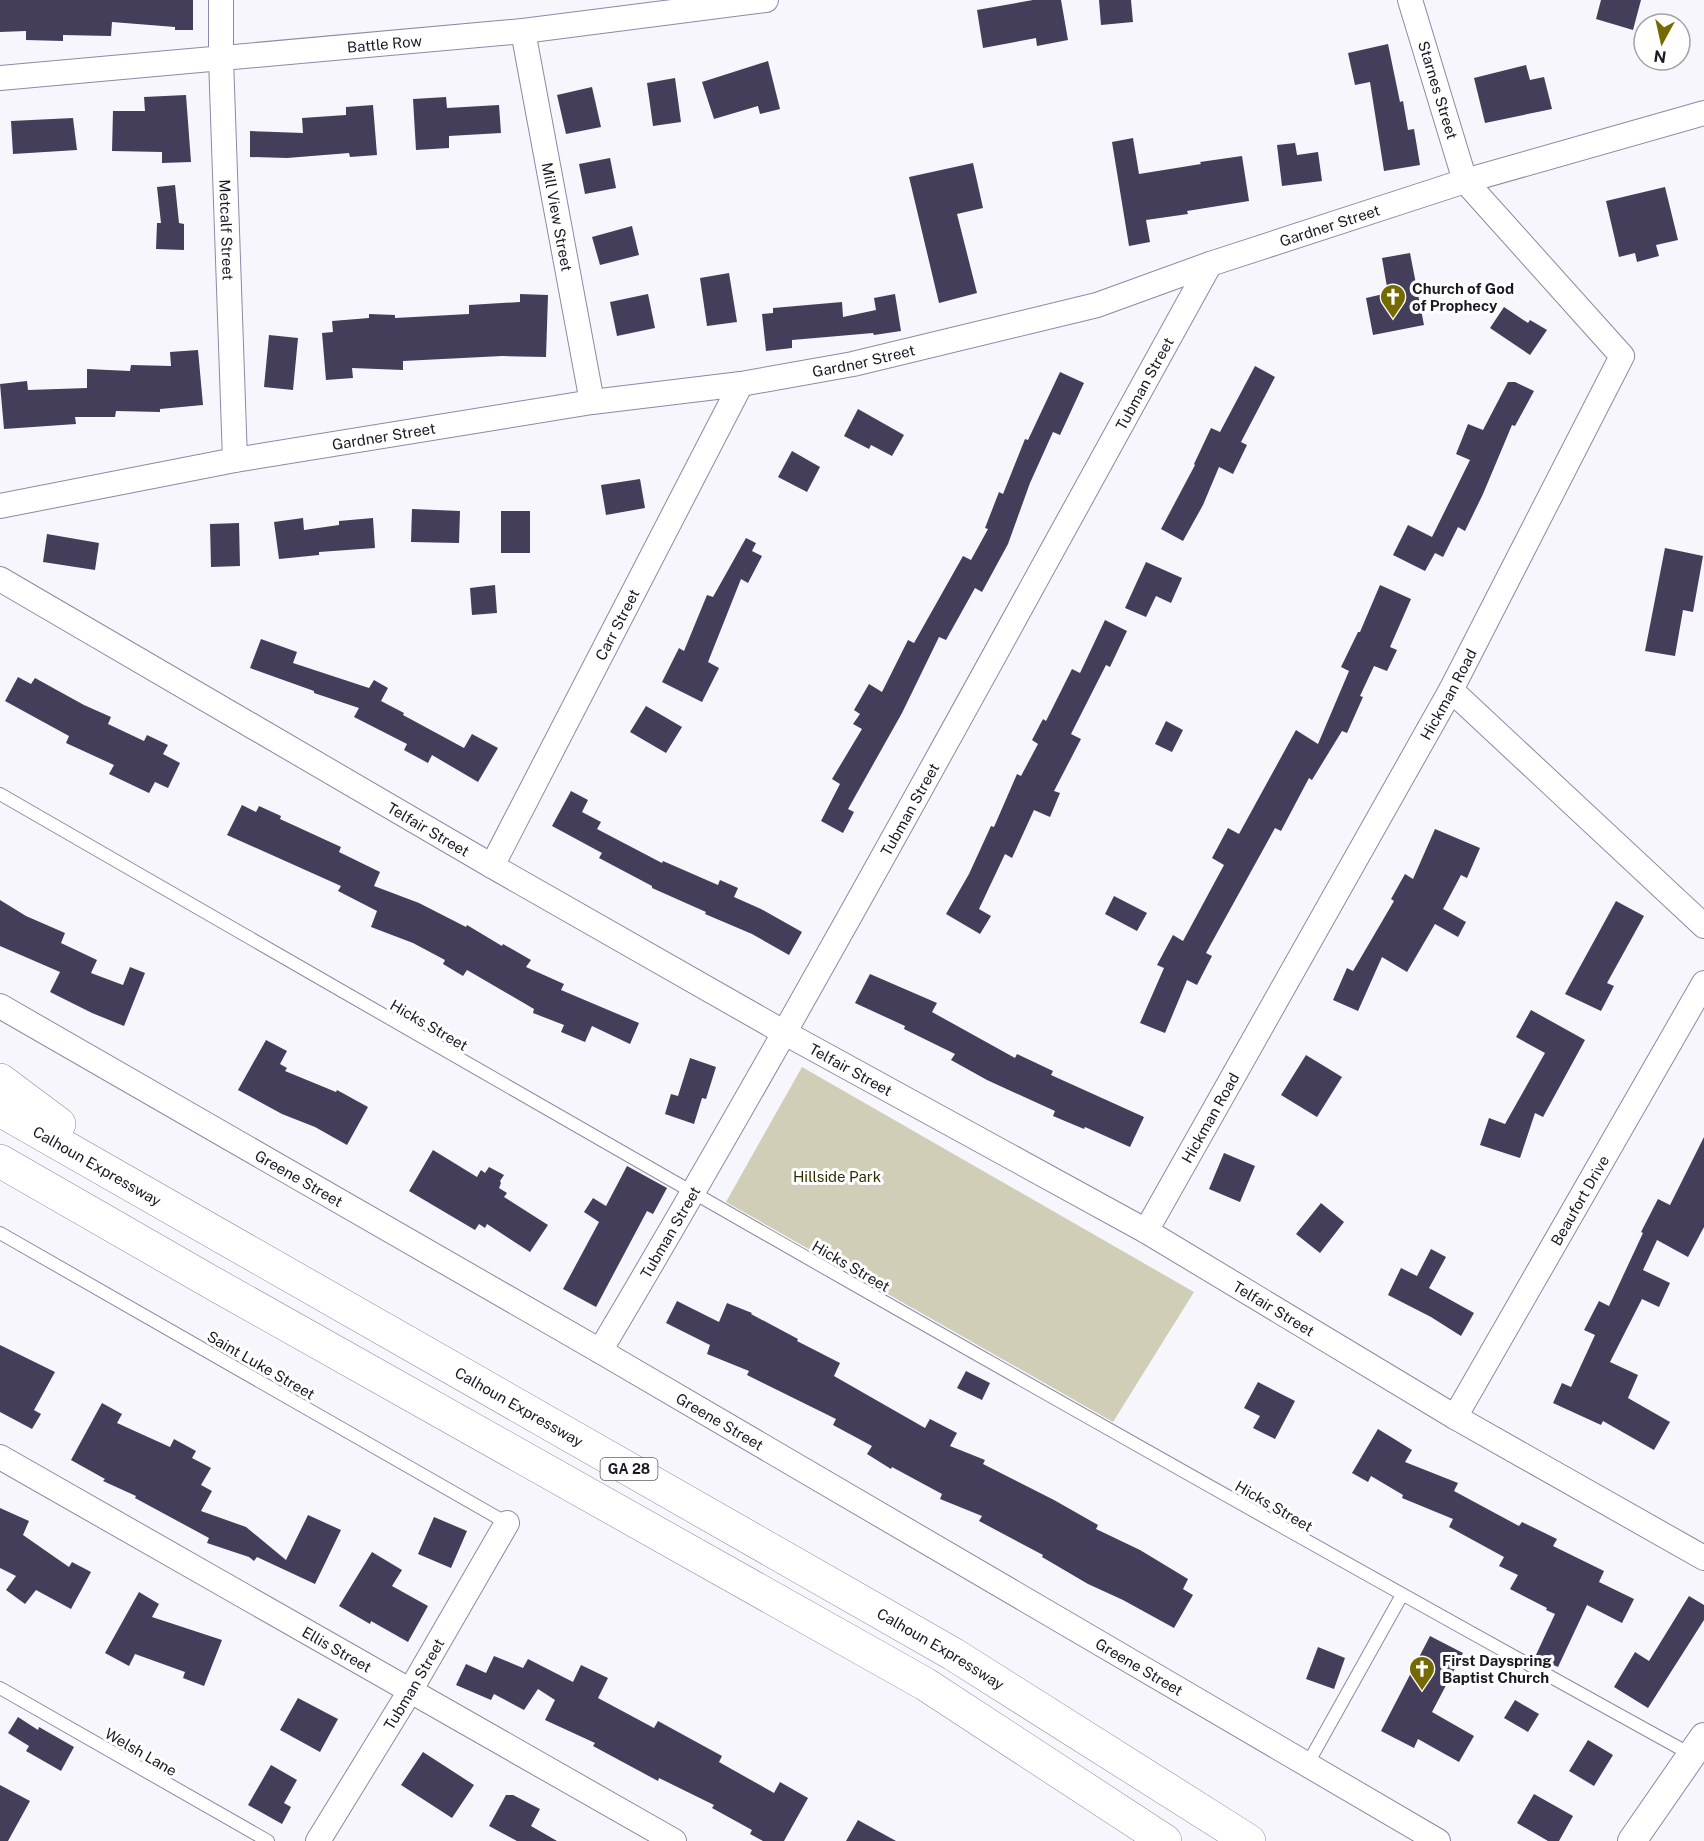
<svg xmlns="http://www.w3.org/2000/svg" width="1704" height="1841" viewBox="0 0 1704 1841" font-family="'Public Sans',sans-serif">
	<rect width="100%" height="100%" fill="#f7f6fd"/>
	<path fill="#d0ceb7" d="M802,1067L1194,1292L1113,1422L726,1202Z"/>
	<path fill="#443e5a" d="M0,0H193V30H175V27L112,22L111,36L63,35V41L26,40V31L0,32Z
		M1033,0H1061L1068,40L1037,46L1036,38L983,48L977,10Z
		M1099,0H1131L1133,22L1101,25Z
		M1601,0H1641L1633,30L1596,19Z
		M1388,44L1400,102L1403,101L1408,130L1414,129L1420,165L1384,171L1370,82L1355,85L1348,53Z
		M768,61L780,109L760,114L758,106L714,119L702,82Z
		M1526,65L1530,80L1544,77L1552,109L1485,123L1474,78Z
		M675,78L681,122L653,126L647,83Z
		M592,87L601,127L566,134L557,95Z
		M186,95L191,162L162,163V152L112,151L113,111H145L144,97Z
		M446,97L447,108L499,105L501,133L449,136V148L416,150L413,99Z
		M373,105L377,155L350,157L349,153L287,158L250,157V131L303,133L302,118L346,115V107Z
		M73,118L77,150L13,154L11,121Z
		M1133,138L1139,174L1201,164L1200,162L1242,156L1249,201L1187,211L1188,214L1146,220L1150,242L1129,246L1112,142Z
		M1295,143L1297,155L1318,152L1322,181L1282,186L1277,145Z
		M610,158L616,188L585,194L579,164Z
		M973,163L983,208L957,214L977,293L939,303L909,177Z
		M175,185L179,223L184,224V250L156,249L157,223H161L157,187Z
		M1665,187L1678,240L1656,245L1659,256L1637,262L1635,253L1619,257L1606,201Z
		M632,226L639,255L600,265L592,237Z
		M1410,253L1424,325L1373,335L1366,298L1388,293L1382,258Z
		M729,273L737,322L707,326L700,278Z
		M520,294L548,295L546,357L502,356L403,361V370L352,368L353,378L326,380L322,333L333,332L332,321L369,318V314L395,315V318L469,314V305L520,302Z
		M648,294L655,328L617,336L610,302Z
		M895,294L901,331L874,335L873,333L792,340V348L766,351L762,314L773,313V308L842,302L843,317L876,310L874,298Z
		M1504,307L1528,323L1530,320L1547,330L1530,355L1490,328Z
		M269,335L298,338L293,390L264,387Z
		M198,350L203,405L160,409V412L116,411L115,417H75L76,424L4,429L0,384L27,381L28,390L87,388V369L130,371L131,365L171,366L170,352Z
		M1255,366L1275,377L1241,442L1247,445L1233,474L1219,467L1203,505L1183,541L1161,529L1195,465L1194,464L1211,428L1220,432Z
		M1060,372L1084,383L1060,435L1053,432L1030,483L1008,544L982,592L975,588L946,640L939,637L902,713L848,809L854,812L843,833L821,821L840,784L832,779L862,729L853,724L860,714L854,710L869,684L882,692L908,640L914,643L963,556L971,560L988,529L985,528L999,492L1003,494L1025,439L1028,440Z
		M1508,382H1515L1534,391L1515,426L1512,425L1483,494L1465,531L1458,527L1443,557L1435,553L1425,571L1393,555L1408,525L1432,537L1470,460L1456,454L1468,424L1483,430Z
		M858,409L904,435L892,456L871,445L869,449L844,436Z
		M792,451L820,467L807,492L778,477Z
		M640,479L645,508L606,515L601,485Z
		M412,509L460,511L459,543L411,542Z
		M501,511H530V553H501Z
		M303,518L304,530L339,525V521L373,518L375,548L319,552V555L279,559L274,522Z
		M239,523L240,566L211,567L210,524Z
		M47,534L99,543L95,570L43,562Z
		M746,538L756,543L752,551L762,556L748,583L741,579L708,662L719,668L702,702L662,682L679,648L684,651L707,595L713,597Z
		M1665,548L1703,556L1693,612L1683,610L1675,656L1645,651Z
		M1146,562L1182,578L1171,603L1156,596L1146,617L1125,608Z
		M495,585L497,613L472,615L470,588Z
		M1380,585L1411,599L1390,647L1397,650L1387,671L1374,666L1360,696L1363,697L1347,733L1342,731L1312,780L1309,778L1281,831L1275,828L1206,953L1212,956L1197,985L1187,980L1165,1033L1140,1023L1164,968L1157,965L1173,935L1183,941L1224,865L1212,858L1228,828L1239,834L1296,730L1318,744L1349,671L1341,667L1358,632H1360Z
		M1105,620L1127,631L1110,667L1106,665L1071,734L1081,739L1054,791L1060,793L1050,817L1034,810L1012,858L1005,854L979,909L991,916L980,934L946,914L969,874L991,826L994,827L1017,774L1021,776L1038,744L1032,740L1043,719L1046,721L1072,669L1080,673Z
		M261,639L297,652L293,663L369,688L374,680L388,688L381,701L404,713L403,715L464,748L472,734L498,748L478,782L432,755L428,763L404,750L407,744L354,717L359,708L314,693V691L250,668Z
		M18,677L31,684L35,678L84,705L111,717L108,724L144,741L147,735L168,745L163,754L180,763L168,788L155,782L149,793L109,774L114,765L66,743L69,736L5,701Z
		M646,706L682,727L666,753L630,732Z
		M1166,721L1183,730L1172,752L1155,744Z
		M571,791L588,800L582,812L601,822L597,829L662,863L663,861L718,885L720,880L738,888L734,897L761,909L802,932L789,955L752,934L705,914L706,912L652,888V886L599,858L602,853L552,826Z
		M242,805L256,812L259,806L281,816L280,819L341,847L339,852L380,872L374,886L419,903L466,927L467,925L502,946L503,944L531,960L526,967L564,984L561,990L639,1023L630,1044L592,1026L585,1042L561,1032L564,1025L533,1013L534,1009L467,970L463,976L443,964L445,960L413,943L371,927L377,911L338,891L341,886L227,835Z
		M1435,829L1480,848L1467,878L1461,875L1443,909L1466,922L1458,937L1435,924L1407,972L1382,957L1358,1011L1333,1000L1347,968L1353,971L1394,901L1391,899L1405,874L1413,879Z
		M1114,896L1147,913L1137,931L1105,914Z
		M0,900L26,916L65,933L61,943L97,960L91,973L123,985L130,967L145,973L124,1026L92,1013L50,992L60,972L0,946Z
		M1616,901L1644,916L1607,983L1614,986L1601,1011L1565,994Z
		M870,974L937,1003L932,1012L1015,1058L1017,1054L1053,1071L1051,1075L1144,1117L1130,1147L1085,1127L1084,1129L1053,1116L1055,1111L987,1080L951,1060L955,1054L904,1029L905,1026L855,1003Z
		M1531,1010L1585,1040L1543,1117L1535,1113L1520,1158L1480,1145L1489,1118L1505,1124L1545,1053L1516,1037Z
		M266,1040L287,1051L280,1064L287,1068L285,1071L336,1092L337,1090L368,1107L347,1145L315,1127L282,1114L238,1090Z
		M1306,1055L1342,1077L1317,1117L1281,1095Z
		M690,1058L716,1067L706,1099L702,1098L694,1124L665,1114L671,1094L678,1096Z
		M1704,1137V1227L1688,1257L1657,1240L1643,1270L1670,1283L1659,1307L1642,1299L1610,1362L1638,1375L1628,1398L1670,1422L1654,1450L1603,1421L1601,1425L1553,1403L1562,1383L1571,1387L1595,1335L1584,1330L1599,1301L1609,1306L1643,1233L1641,1232L1658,1199L1670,1205Z
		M433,1150L477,1177L481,1170L485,1173L489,1167L504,1175L500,1181L501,1183L499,1188L507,1193L504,1197L548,1225L530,1252L487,1224L485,1228L479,1224L475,1230L409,1191Z
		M1224,1153L1255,1166L1240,1202L1209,1189Z
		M627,1166L667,1188L653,1214L647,1211L596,1307L563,1289L599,1222L584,1212L593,1198L606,1206Z
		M1321,1203L1344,1222L1320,1253L1296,1234Z
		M1431,1249L1446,1257L1429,1288L1474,1313L1461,1336L1431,1317L1388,1295L1401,1268L1417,1276Z
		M677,1301L719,1322L727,1303L752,1313L751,1314L798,1339L797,1341L840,1363L834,1376L925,1428L930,1419L957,1433L950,1446L985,1460L983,1464L1054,1500L1098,1525L1096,1529L1140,1550L1188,1579L1183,1589L1193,1595L1174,1628L1123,1600L1088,1584L1042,1557L1043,1555L979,1521L982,1516L940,1499L942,1494L892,1467L891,1469L867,1454L872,1446L833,1425L836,1419L747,1375L749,1371L707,1354L710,1345L666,1323Z
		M0,1345L55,1372L34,1410L41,1414L32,1429L0,1412Z
		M966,1371L990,1383L982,1400L957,1388Z
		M1258,1382L1295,1401L1275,1439L1253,1428L1260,1416L1244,1408Z
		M102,1403L122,1414L117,1423L170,1447L174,1439L196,1451L192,1458L211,1468L201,1485L212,1491L201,1511L246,1527L286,1560L308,1515L341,1530L315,1584L257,1557L254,1561L249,1557L207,1543L209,1538L135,1498L136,1496L103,1481L105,1479L71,1460Z
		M1378,1429L1412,1450L1405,1462L1458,1483L1454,1491L1519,1526L1522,1522L1557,1539L1553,1546L1604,1571L1599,1582L1634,1599L1622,1623L1587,1605L1558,1667L1535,1657L1555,1614L1546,1610L1547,1608L1510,1589L1518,1575L1499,1566L1504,1557L1449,1527L1453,1519L1402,1498L1403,1495L1371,1476L1368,1482L1352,1473Z
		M0,1508L29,1521L23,1535L69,1567L72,1562L91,1572L71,1609L36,1590L25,1604L6,1590L16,1576L0,1568Z
		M434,1517L467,1531L451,1568L418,1554Z
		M372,1552L402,1570L392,1586L428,1606L408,1642L371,1621L370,1624L339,1606Z
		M139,1592L159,1604L152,1617L222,1640L204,1686L183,1678L185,1672L135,1654L129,1666L105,1653Z
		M1689,1596L1704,1605V1620L1648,1708L1614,1687L1635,1652L1649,1661Z
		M1430,1636L1463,1653L1432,1712L1474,1736L1459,1762L1418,1739L1414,1748L1381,1731Z
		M1318,1647L1345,1658L1334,1689L1306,1679Z
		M494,1656L523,1668L528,1659L573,1682L581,1665L608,1678L598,1698L654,1728L658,1721L722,1756L719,1762L774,1793L780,1782L808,1798L784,1841H763L750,1834L752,1830L712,1808L714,1805L659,1778L658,1781L593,1746L595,1743L545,1720L555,1700L538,1689L524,1710L494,1694L491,1700L456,1685L466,1664L486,1673Z
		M298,1698L338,1719L320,1752L280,1730Z
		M1515,1700L1539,1714L1528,1732L1504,1718Z
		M18,1717L38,1730L39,1727L74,1747L61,1771L26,1751L29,1746L8,1733Z
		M1588,1740L1613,1755L1594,1786L1569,1771Z
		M423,1752L474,1785L452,1818L401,1785Z
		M271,1765L297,1780L284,1803L291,1807L282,1824L248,1805Z
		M0,1785L30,1801L8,1841H0Z
		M1534,1794L1573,1816L1559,1841H1548L1517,1823Z
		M506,1795H513L540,1809L531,1826L557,1841H517L489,1826Z
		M858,1820L896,1841H846Z"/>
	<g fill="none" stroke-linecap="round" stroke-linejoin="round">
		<defs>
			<path id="service" d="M0,794C562,1118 1124,1442 1692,1755
				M0,1233L507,1523
				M0,1688L268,1841
				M1307,1765L1402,1595"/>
			<g id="minor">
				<path id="s1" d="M221,0V59L235,460"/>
				<path id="s2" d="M523,31L592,402"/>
				<path id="s3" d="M0,78L523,31L766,0"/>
				<path id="s4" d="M0,506L235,460L592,402L741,384L853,364L1097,305L1210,264L1465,181L1704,113"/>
				<path id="s5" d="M0,579L492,866L785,1033L1146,1231L1455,1417L1704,1558"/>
				<path d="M1451,690L1704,926"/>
				<path id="s6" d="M492,866L741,384"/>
				<path id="s7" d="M0,1006L600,1351L1438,1841"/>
				<path id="s8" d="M1146,1231L1451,690L1622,356L1465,181L1410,0"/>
				<path id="s9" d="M600,1351C812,994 1009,627 1210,264"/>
				<path id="s10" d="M1455,1417L1704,983"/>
				<path id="s11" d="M0,1457L674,1841"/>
				<path id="s12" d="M318,1841L410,1691L507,1523"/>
			</g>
			<path id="tertiary" d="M1632,1841L1704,1737"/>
			<g id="motorway">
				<path d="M0,1080L59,1124"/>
				<path id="s13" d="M0,1110L953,1654L1249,1841"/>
				<path d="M0,1161L209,1281L925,1684L1165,1841"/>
			</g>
		</defs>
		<use href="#service" stroke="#8d88a6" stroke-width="14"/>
		<use href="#minor" stroke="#8d88a6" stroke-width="26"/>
		<use href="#tertiary" stroke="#8d88a6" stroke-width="30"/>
		<use href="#motorway" stroke="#8d88a6" stroke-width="34"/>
		<use href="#service" stroke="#fff" stroke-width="12"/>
		<use href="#minor" stroke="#fff" stroke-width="24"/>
		<use href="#tertiary" stroke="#fff" stroke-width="28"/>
		<use href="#motorway" stroke="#fff" stroke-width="33"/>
	</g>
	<defs>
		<symbol id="church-pin" viewBox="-11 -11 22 30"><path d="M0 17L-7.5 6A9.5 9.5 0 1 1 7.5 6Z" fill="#756901" stroke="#fff"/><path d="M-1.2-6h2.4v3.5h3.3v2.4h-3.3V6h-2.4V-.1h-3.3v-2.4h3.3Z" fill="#fff"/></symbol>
	</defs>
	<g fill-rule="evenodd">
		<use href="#church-pin" x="1378" y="282" width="30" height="40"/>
		<use href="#church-pin" x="1407" y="1654" width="30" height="40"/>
	</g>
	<g text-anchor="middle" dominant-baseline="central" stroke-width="6" stroke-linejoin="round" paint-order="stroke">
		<rect fill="#fff" stroke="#5f5d66" stroke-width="1.5" x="600.5" y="1458" width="57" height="22" rx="4.5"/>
		<g font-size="14" font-weight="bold" fill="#1a1824">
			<text x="629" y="1469">GA 28</text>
		</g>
		<g font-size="15" fill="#1a1824" stroke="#fff">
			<text stroke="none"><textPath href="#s3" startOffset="386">Battle Row</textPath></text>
			<text transform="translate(1438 90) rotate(73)">Starnes Street</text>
			<text stroke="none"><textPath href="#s2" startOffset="189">Mill View Street</textPath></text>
			<text stroke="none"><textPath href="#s4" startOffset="1362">Gardner Street</textPath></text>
			<text stroke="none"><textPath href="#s1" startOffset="230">Metcalf Street</textPath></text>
			<text stroke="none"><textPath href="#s4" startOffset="876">Gardner Street</textPath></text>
			<text stroke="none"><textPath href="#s9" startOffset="1110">Tubman Street</textPath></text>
			<text stroke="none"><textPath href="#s4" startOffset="390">Gardner Street</textPath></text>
			<text stroke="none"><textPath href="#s6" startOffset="272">Carr Street</textPath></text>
			<text stroke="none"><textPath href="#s8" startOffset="616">Hickman Road</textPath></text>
			<text stroke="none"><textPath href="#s9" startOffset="624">Tubman Street</textPath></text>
			<text stroke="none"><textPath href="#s5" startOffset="496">Telfair Street</textPath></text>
			<text transform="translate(429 1025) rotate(30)">Hicks Street</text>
			<text stroke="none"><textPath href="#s5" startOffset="982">Telfair Street</textPath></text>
			<text stroke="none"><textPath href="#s8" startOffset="130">Hickman Road</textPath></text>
			<text stroke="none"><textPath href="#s13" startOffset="112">Calhoun Expressway</textPath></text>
			<text stroke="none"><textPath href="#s7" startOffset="345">Greene Street</textPath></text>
			<text stroke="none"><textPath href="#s10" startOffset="250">Beaufort Drive</textPath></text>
			<text stroke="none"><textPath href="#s9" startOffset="138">Tubman Street</textPath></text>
			<text transform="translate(851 1266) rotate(30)">Hicks Street</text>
			<text stroke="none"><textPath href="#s5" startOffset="1468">Telfair Street</textPath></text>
			<text transform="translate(261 1365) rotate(30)">Saint Luke Street</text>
			<text stroke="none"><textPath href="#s13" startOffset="598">Calhoun Expressway</textPath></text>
			<text stroke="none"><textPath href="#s7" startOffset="831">Greene Street</textPath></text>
			<text transform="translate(1274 1506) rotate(30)">Hicks Street</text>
			<text stroke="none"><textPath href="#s11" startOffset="388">Ellis Street</textPath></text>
			<text stroke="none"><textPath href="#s13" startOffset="1084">Calhoun Expressway</textPath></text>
			<text stroke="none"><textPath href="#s7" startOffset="1317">Greene Street</textPath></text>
			<text stroke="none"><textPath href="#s12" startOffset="184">Tubman Street</textPath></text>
			<text transform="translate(141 1752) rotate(30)">Welsh Lane</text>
		</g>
		<g font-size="15" font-weight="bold" fill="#1a1824" stroke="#fff" text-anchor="start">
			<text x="1412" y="288">Church of God<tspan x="1412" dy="17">of Prophecy</tspan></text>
			<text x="1442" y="1660">First Dayspring<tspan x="1442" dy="17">Baptist Church</tspan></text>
		</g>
		<g font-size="15" fill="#322c00" stroke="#fff">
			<text x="837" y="1176">Hillside Park</text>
		</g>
	</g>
	<g transform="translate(1662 42) rotate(188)"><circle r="28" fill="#ffffff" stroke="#a3a3a7" stroke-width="1.5"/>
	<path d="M0-4.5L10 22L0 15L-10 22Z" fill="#756901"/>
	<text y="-9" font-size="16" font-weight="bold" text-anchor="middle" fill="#1a1824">N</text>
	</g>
</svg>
